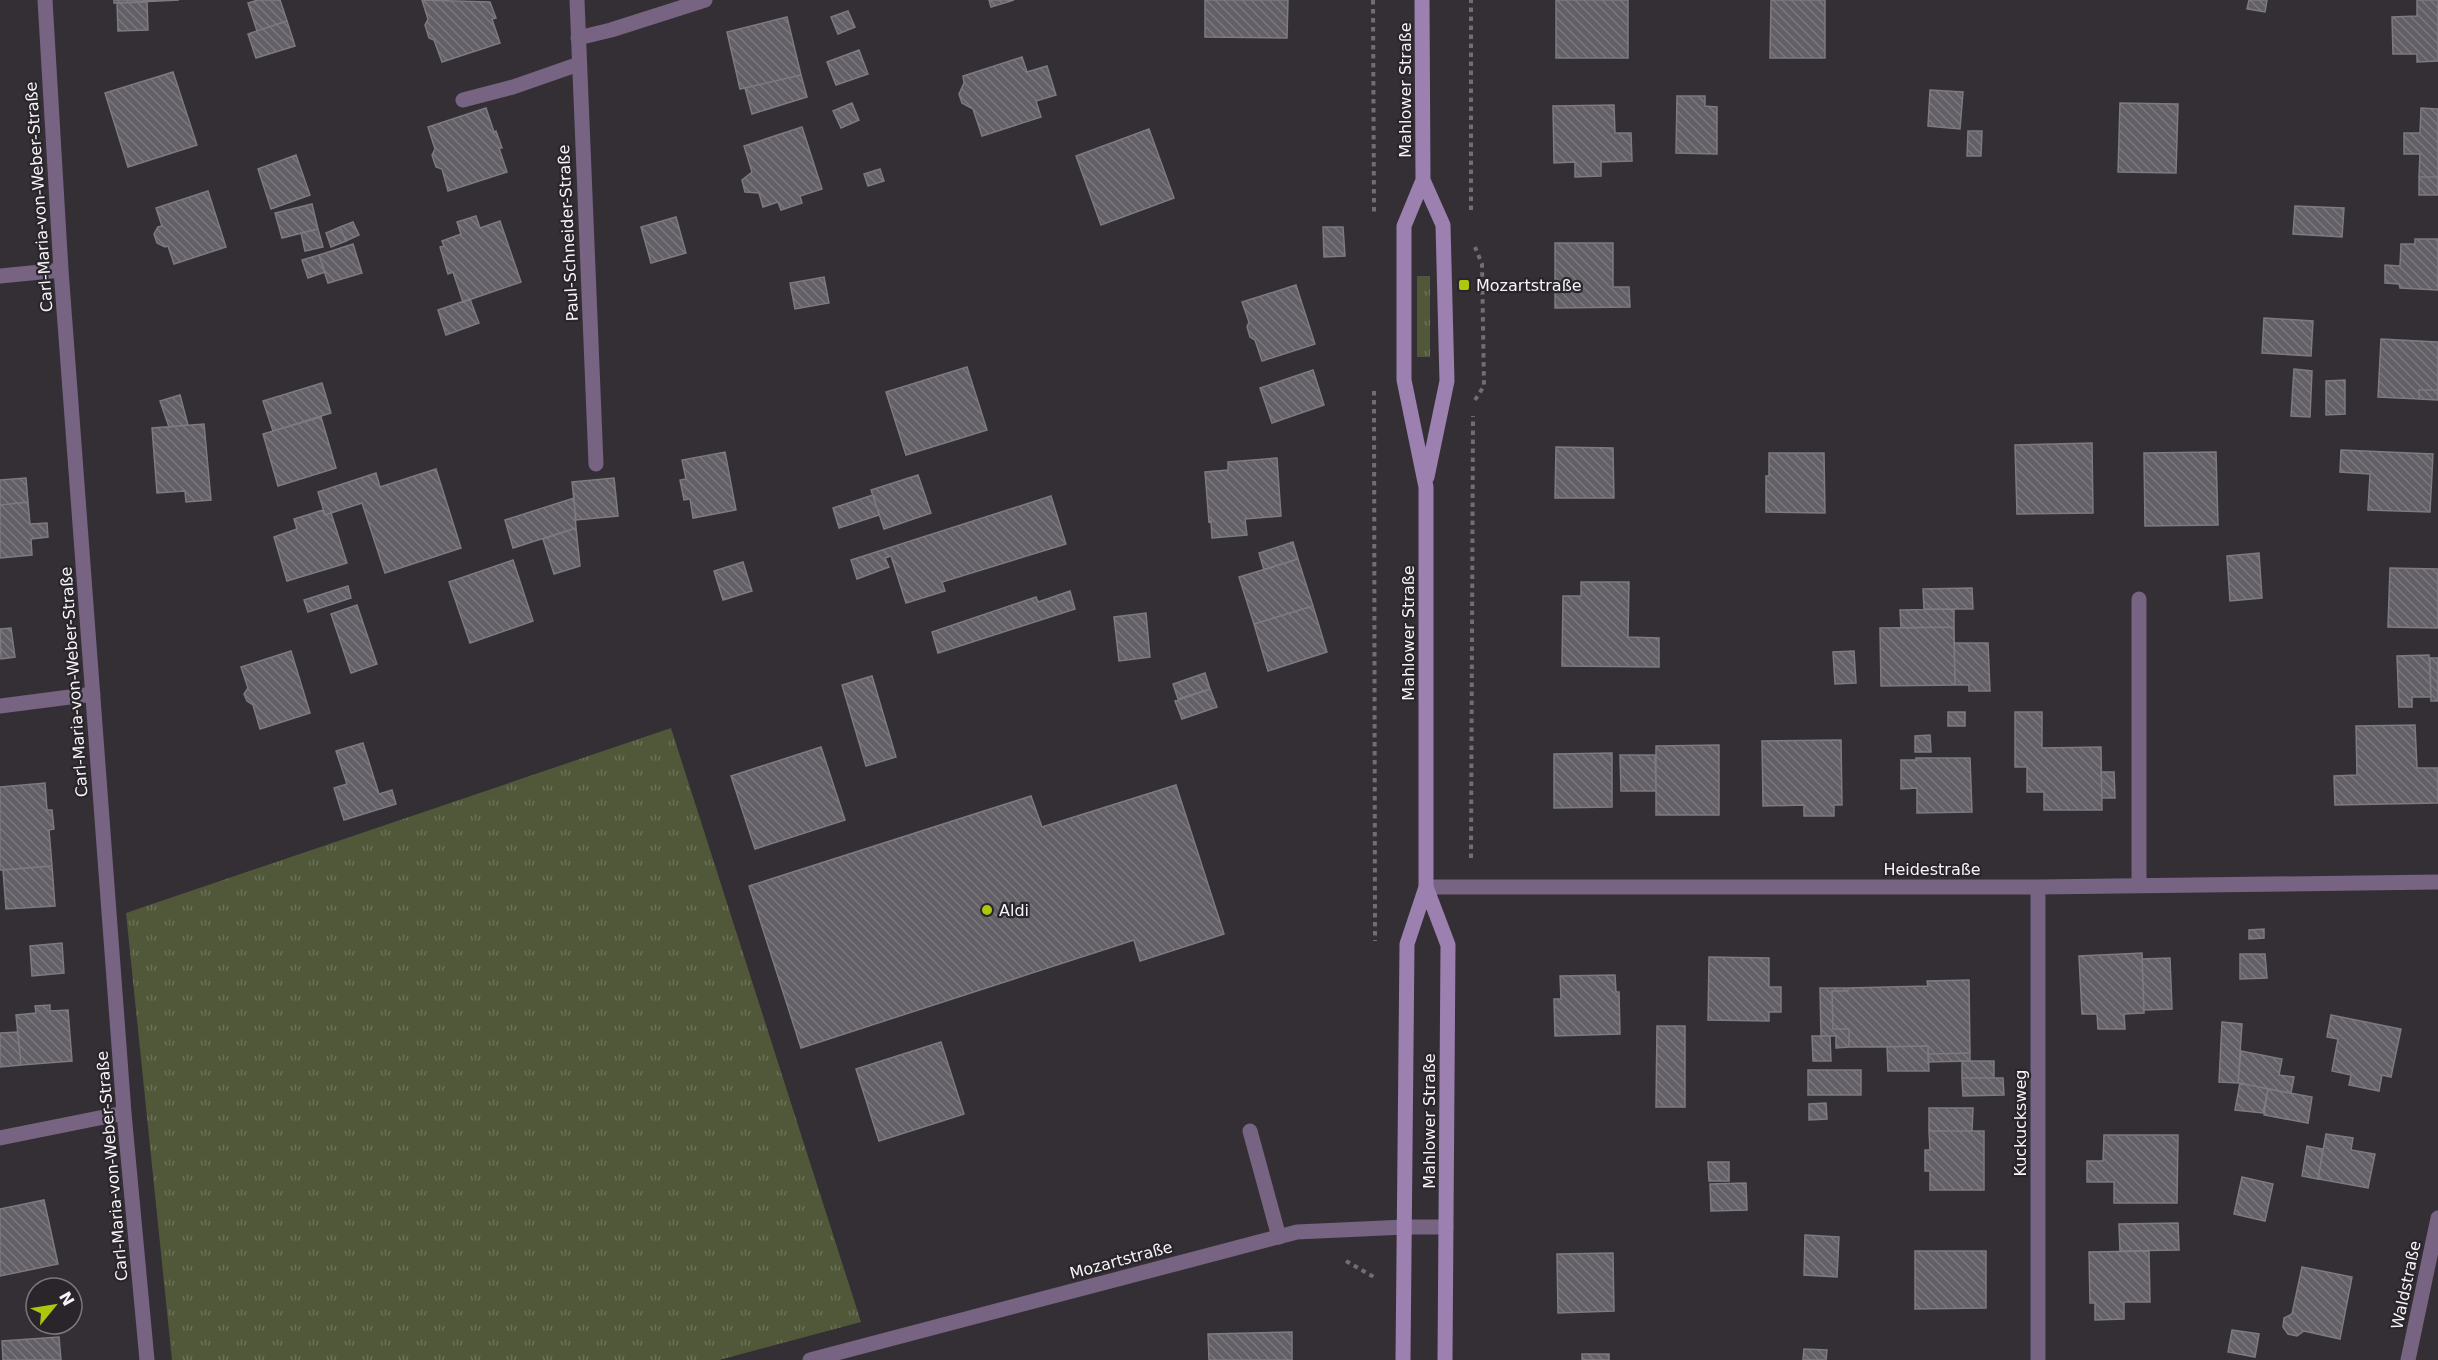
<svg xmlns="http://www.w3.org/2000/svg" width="2438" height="1360" viewBox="0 0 2438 1360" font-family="'DejaVu Sans',sans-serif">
	<defs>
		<pattern id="grass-tufts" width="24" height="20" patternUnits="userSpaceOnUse" patternTransform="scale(1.5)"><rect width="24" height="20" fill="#515839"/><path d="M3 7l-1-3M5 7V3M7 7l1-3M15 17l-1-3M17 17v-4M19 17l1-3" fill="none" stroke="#6b7156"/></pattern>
		<pattern id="building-back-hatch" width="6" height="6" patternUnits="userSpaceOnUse" patternTransform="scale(1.5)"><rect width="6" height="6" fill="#635f66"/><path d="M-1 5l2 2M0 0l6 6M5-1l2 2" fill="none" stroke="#7a777d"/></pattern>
	</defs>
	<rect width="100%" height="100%" fill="#332f35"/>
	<path fill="url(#grass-tufts)" d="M1417,276H1430V357H1417Z
		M671,728L861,1322L719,1360H172L126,913Z"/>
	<path fill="url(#building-back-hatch)" stroke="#7e7a81" stroke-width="1.5" d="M114,0H179L117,3H114Z
		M258,0H280L287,21L257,31L248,3Z
		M422,0L490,2L496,18L492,19L500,43L442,62L434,40L429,38L425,25L428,19Z
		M989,0H1014L991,7Z
		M1205,0H1288L1287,38L1205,37Z
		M1556,0H1628V58H1556Z
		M1771,0H1825V58H1770Z
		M2249,0H2267L2265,12L2247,9Z
		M2417,0H2438V61L2417,62V54H2393L2392,17L2417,16Z
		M147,2L148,30L118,31L117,3Z
		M848,11L855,27L838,34L831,17Z
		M787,17L801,75L740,89L727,32Z
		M287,21L295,46L256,58L248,34Z
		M859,50L868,74L836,85L827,62Z
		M1022,57L1027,72L1047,66L1056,95L1036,101L1041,117L982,136L973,109L962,103L959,94L964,83L963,76Z
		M173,72L197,145L128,167L105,93Z
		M801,75L807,97L752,114L745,88Z
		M1930,90L1963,92L1960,129L1928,126Z
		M1677,96H1705V106L1717,107V154L1676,153Z
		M852,103L859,120L841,128L833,111Z
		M2120,103L2178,104L2176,173L2118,172Z
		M1614,105L1615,133H1631L1632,161L1601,162V176L1575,177V162L1554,163L1553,106Z
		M486,108L494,132L496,131L502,148H499L507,172L448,191L442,169L436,167L432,155L435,149L428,127Z
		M2421,108L2438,109V177H2419L2420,154H2404V133H2420Z
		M802,127L822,189L800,196L802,203L781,210L778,202L763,207L759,193L745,192L742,180L752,172L744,146Z
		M1149,129L1174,198L1101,225L1076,156Z
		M1968,131H1982L1981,156H1967Z
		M296,155L310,195L271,209L258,169Z
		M880,169L884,181L868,186L864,174Z
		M2419,177H2438V195H2419Z
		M208,191L226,247L174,264L168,246L165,247L157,243L154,234L158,227L162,226L156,208Z
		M312,204L318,229L282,238L275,213Z
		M2295,206L2344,208L2342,237L2293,234Z
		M476,216L480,228L500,221L521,282L463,302L453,272L448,274L440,247L444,246L442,241L461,234L457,222Z
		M676,217L686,253L651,263L641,227Z
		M353,222L359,235L346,241L340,227Z
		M340,227L346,241L331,247L326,233Z
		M1323,227H1343L1345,256L1324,257Z
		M318,229L323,247L305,251L301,233Z
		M2415,239H2438V290L2400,288L2399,284L2385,283V265L2400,266L2401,244H2415Z
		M1555,243H1613V287H1629L1630,307L1555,308Z
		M353,244L362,273L328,283L319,255Z
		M319,255L325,272L308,278L302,260Z
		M824,277L829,303L795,309L790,283Z
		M1296,285L1315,344L1262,361L1255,340L1250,337L1247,327L1249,322L1242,302Z
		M470,299L479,323L446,335L438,310Z
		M2264,318L2313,321L2311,356L2262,353Z
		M2381,339L2438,342V390H2419V399L2378,397Z
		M967,367L987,430L906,455L886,392Z
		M2294,369L2312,371L2310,417L2291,416Z
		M1313,370L1324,405L1272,423L1260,388Z
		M2345,380V414L2326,415V381Z
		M322,383L331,413L273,431L263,401Z
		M2419,390H2438V400L2419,399Z
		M180,395L188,425L169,427L160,401Z
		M321,417L336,468L278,486L263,434Z
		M204,424L211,500L186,502L185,491L157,493L152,428Z
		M2092,443L2093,513L2017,514L2015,445Z
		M1556,447L1613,448L1614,498H1555Z
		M2341,450L2433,454L2430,512L2368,510L2370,474L2340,472Z
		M725,452L736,510L693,518L690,499L684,500L680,480L686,479L682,460Z
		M2216,452L2218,525L2145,526L2144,453Z
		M1769,453H1824L1825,513L1766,512V476H1769Z
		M1277,458L1281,516L1245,519L1247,535L1212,538L1211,521L1209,522L1205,472L1228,470V462Z
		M436,469L461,548L385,573L362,503L325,515L318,492L376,473L380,487Z
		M918,475L931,513L884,529L871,490Z
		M26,478L28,502L0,505V480Z
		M614,478L618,516L576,520L572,482Z
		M873,495L879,515L839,528L833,508Z
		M1051,496L1066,544L942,582L945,591L906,603L891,556L885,558L889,567L857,579L851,560Z
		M574,498L576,528L513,548L505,520Z
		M28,502L30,524L47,523L48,537L31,539L32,555L0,558V505Z
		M323,510L325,515L331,513L347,563L287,581L274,537L297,529L294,519Z
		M576,528L580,566L554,574L543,539Z
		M1293,542L1298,559L1264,570L1259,553Z
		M2259,553L2262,598L2230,601L2227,556Z
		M1298,559L1313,606L1254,624L1239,577Z
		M513,560L533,621L470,643L449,582Z
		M743,562L752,591L723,600L714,571Z
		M2390,568L2438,569V628L2388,627Z
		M1581,582H1629L1628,637L1659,638V667L1562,666L1563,596H1581Z
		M348,586L351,598L308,612L304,600Z
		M1972,588L1973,609H1924L1923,589Z
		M1070,591L1075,609L938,653L932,632L1036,597L1038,602Z
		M357,605L377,664L351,673L331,614Z
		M1313,606L1327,652L1268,671L1254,624Z
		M1954,609V627L1901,628L1900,610Z
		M1146,613L1150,657L1119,661L1114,617Z
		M1954,627L1955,685L1881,686L1880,628Z
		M11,628L15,657L1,659L0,629Z
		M1954,643H1988L1990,691H1969V685H1955Z
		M291,651L310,713L260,729L253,705L247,701L244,694L248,688L241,667Z
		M1854,651L1856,683L1835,684L1833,652Z
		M2429,655L2431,697H2412V707H2399L2397,656Z
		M2430,658H2438V701H2431Z
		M1205,673L1210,689L1178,699L1173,684Z
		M872,676L896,757L866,766L842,685Z
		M1210,689L1217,707L1182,719L1175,701Z
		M1948,712H1965V726H1948Z
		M2015,712H2042V748L2101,747L2102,810H2044V792H2027V767H2015Z
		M2415,725L2417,768H2438V803L2335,805L2334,776L2357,775L2356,726Z
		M1930,735L1931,752H1915V736Z
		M1841,740L1842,805H1834V816H1804V805L1763,806L1762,741Z
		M363,743L379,794L392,790L396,804L344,820L334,788L347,784L336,751Z
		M1719,745V815H1656V746Z
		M821,747L845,820L755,849L731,776Z
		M1612,753V807L1554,808V754Z
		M1620,755H1655L1656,791H1621Z
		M1916,758H1970L1972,812L1917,813V788L1901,789V760H1917Z
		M2101,772H2114L2115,798H2102Z
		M45,783L47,810H52L54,829L49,830L52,866L0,870V787Z
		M1176,785L1224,934L1140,961L1134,940L801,1048L749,886L1031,796L1042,827Z
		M52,866L55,906L6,909L3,870Z
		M2264,929V938L2249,939V930Z
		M62,943L64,973L32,976L30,946Z
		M2142,953L2144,1013L2124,1014L2125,1029H2098L2097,1014H2082L2079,956Z
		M2240,954H2265L2267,978L2240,979Z
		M1709,957L1769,958V987H1781V1012H1769V1021L1708,1020Z
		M2170,958L2172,1009L2144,1010L2142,959Z
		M1615,975L1616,992H1619L1620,1034L1555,1036L1554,999H1561L1560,976Z
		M1969,980L1970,1053L1928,1054V1046L1849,1047V1029H1833L1832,991H1848V988L1928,986L1927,981Z
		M1820,988H1848V991H1832L1833,1029H1849V1047L1836,1048V1036H1821Z
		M50,1005V1011L68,1010L72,1061L21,1065L16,1015L36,1013L35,1006Z
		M2331,1015L2401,1029L2391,1077L2382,1075L2379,1091L2349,1085L2351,1075L2332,1071L2338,1039L2327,1037Z
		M2222,1022L2242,1024L2238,1083L2219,1082Z
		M1657,1026H1685V1107H1656Z
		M18,1032L21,1065L0,1067V1033Z
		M1812,1036H1830L1831,1061H1813Z
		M941,1042L964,1114L879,1141L856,1069Z
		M1928,1046L1929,1071H1888L1887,1047Z
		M2241,1051L2282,1059L2279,1075L2294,1077L2291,1093L2238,1083Z
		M1970,1053V1061L1928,1062V1054Z
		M1962,1061H1994V1078H1962Z
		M1808,1070H1861V1095H1808Z
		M1962,1078H2003L2004,1095L1963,1096Z
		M2240,1083L2268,1089L2263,1113L2235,1110Z
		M2268,1089L2312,1097L2308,1123L2264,1115Z
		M1826,1103L1827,1119L1809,1120V1104Z
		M1929,1108H1973L1972,1131H1929Z
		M1929,1131H1984V1190H1930V1171H1925V1150H1930Z
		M2326,1134L2353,1138L2351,1150L2375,1154L2368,1188L2318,1179Z
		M2104,1135H2178L2177,1203H2114V1182H2087V1161H2103Z
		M2307,1146L2323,1149L2318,1179L2302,1176Z
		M1708,1162H1729V1181H1709Z
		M2242,1177L2273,1184L2265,1221L2234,1214Z
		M1746,1183L1747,1210L1711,1211L1710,1184Z
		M44,1200L58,1264L0,1276V1209Z
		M2178,1223L2179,1250L2120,1251L2119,1224Z
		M1805,1235L1839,1237L1837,1277L1804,1275Z
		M1915,1251H1986V1308L1915,1309Z
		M2149,1251L2150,1302H2124V1319L2095,1320V1303H2090L2089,1252Z
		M1613,1253L1614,1311L1558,1313L1557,1254Z
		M2302,1267L2352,1277L2340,1339L2304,1331L2297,1336L2288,1334L2283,1327L2284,1318L2292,1314Z
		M2232,1330L2259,1334L2255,1357L2228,1352Z
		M1292,1332V1360H1209L1208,1334Z
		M59,1337L61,1360H3L2,1341Z
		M1804,1349L1827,1350L1826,1360H1803Z
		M1582,1354H1609V1360H1582Z"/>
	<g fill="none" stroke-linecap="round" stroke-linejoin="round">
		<path stroke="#716e73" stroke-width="4" stroke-dasharray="4.5 4.5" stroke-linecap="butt" d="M1373,0L1374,215
			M1471,210V0
			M1374,391L1375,941
			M1475,400L1484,386L1482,264L1475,247
			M1471,858L1473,416
			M1346,1261L1374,1277"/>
		<path stroke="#766482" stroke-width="15" d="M578,38L611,30L705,0
			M463,100L513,87L579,64
			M2139,885V599
			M1250,1131L1279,1237"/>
		<path stroke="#766482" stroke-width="15" d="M45,0L61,270L124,1113L147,1360
			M577,0L596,464
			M0,276L61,270
			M0,706L93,694
			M1426,887H2038L2438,882
			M2038,887V1360
			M0,1138L124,1113
			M810,1360L1297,1232L1405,1227H1446
			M2408,1360L2438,1218"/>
		<path stroke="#9c80b0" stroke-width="15" d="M1422,0L1423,180L1443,225L1447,381L1427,477
			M1426,887L1448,945L1445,1360
			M1403,1360L1407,944L1426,887V487L1404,380V226L1423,180"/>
	</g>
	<g fill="#aec60c" stroke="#29252b" stroke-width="2">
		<rect x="1458" y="279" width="12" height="12" rx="3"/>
		<circle cx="987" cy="910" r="6"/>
	</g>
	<g text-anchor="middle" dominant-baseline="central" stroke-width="4.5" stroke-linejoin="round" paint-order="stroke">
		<g font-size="16" fill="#f6f4f8" stroke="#29252b">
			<text transform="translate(1405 90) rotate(-90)">Mahlower Straße</text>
			<text transform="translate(39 197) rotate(-94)">Carl-Maria-von-Weber-Straße</text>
			<text transform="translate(568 233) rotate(-93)">Paul-Schneider-Straße</text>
			<text transform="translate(1408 633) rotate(-90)">Mahlower Straße</text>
			<text transform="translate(74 682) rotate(-94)">Carl-Maria-von-Weber-Straße</text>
			<text x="1932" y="869">Heidestraße</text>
			<text transform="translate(1429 1121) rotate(-90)">Mahlower Straße</text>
			<text transform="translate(2020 1123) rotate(-90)">Kuckucksweg</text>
			<text transform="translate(112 1166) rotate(-95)">Carl-Maria-von-Weber-Straße</text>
			<text transform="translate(1121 1260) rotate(-15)">Mozartstraße</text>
			<text transform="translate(2406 1285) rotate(-78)">Waldstraße</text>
		</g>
		<g font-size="16" fill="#f6f4f8" stroke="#29252b" text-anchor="start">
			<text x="1476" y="285">Mozartstraße</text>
			<text x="999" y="910">Aldi</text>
		</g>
	</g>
	<g transform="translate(54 1306) rotate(60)"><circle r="28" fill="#29252b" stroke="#7b787d" stroke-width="1.5"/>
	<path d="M0-4.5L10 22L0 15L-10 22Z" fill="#aec60c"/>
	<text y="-9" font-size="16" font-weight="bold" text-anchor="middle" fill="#f6f4f8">N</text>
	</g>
</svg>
